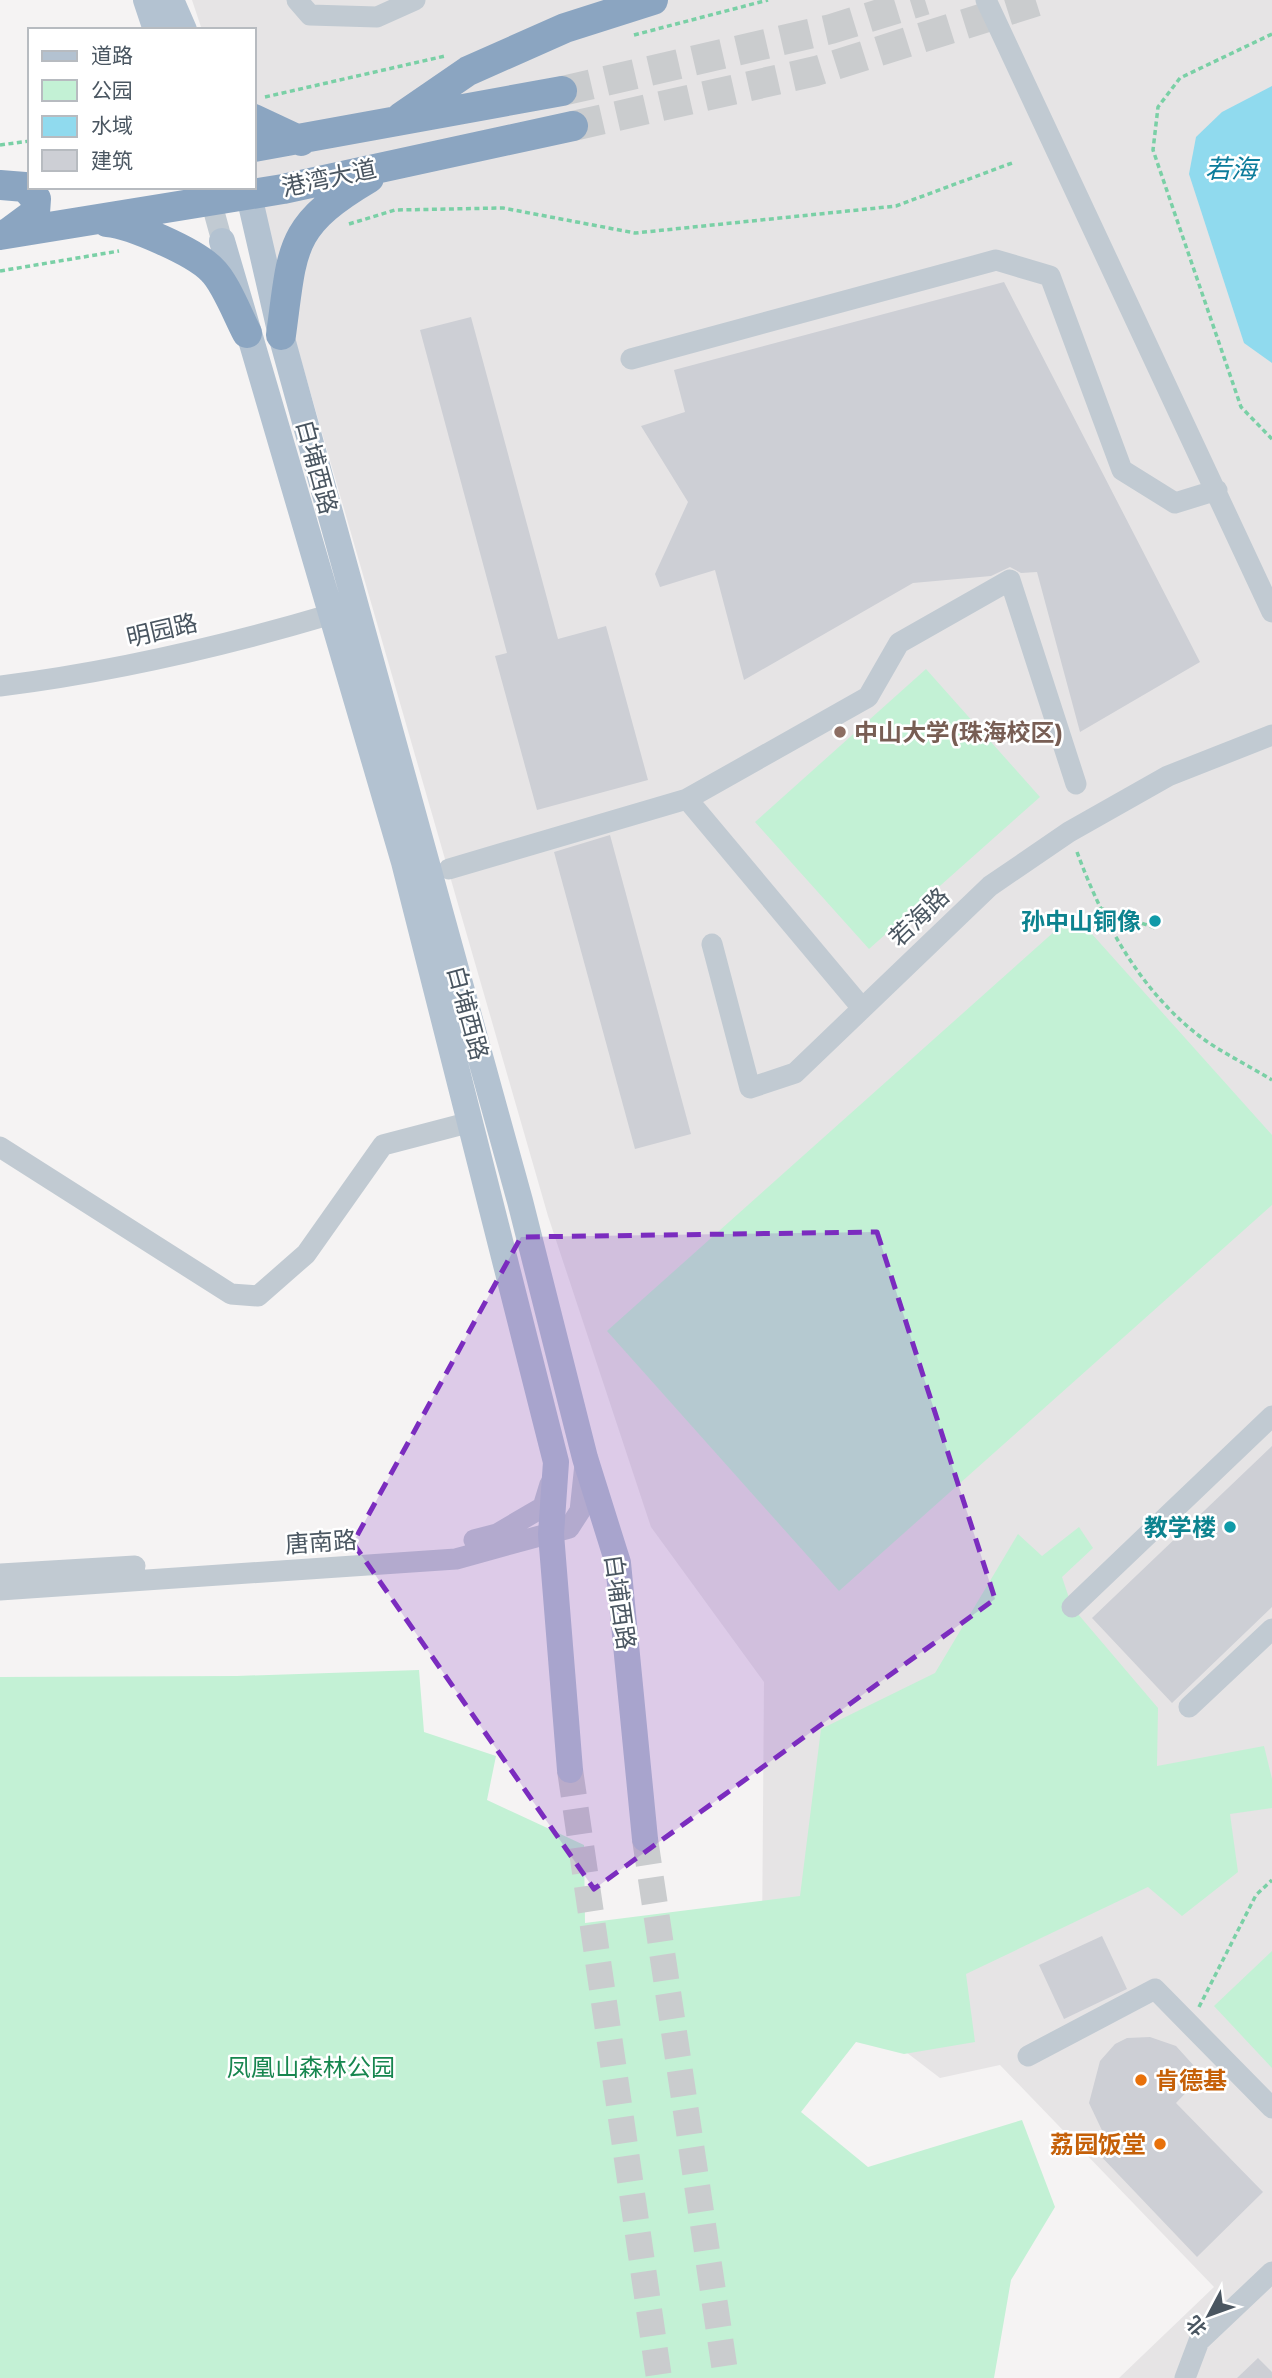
<svg xmlns="http://www.w3.org/2000/svg" width="1272" height="2378" viewBox="0 0 1272 2378" font-family="Montserrat,'Noto Sans SC',sans-serif">
	<rect width="100%" height="100%" fill="#f5f3f3"/>
	<path fill="#e6e4e5" d="M192,0H1272V2378H1119L1214,2287L1000,2065L940,2078L762,1942L764,1682L651,1527L548,1216L269,249L254,187V30H202Z"/>
	<path fill="#c3f1d5" d="M926,669L1040,797L869,949L755,822Z
		M1074,914L1272,1135V1205L839,1591L607,1331Z
		M1079,1527L1093,1548L1062,1577L1072,1607L1158,1708L1157,1766L1264,1746L1272,1779V1808L1230,1814L1238,1872L1182,1916L1148,1887L966,1974L975,2042L904,2054L856,2042L801,2112L868,2167L1022,2120L1055,2207L1011,2280L994,2378H0V1677L237,1676L419,1670L424,1732L496,1756L487,1800L584,1845L585,1923L800,1896L821,1729L935,1673L1018,1534L1042,1556Z
		M1272,1951V2068L1214,2006Z"/>
	<path fill="#90daee" d="M1272,86V363L1244,343L1189,174L1196,137L1222,112Z"/>
	<path fill="#cdcfd5" d="M1004,282L1200,662L1080,732L1037,572L1021,573L1010,567L991,576L913,583L744,680L715,570L660,587L655,574L688,502L641,426L685,412L674,370Z
		M471,317L558,639L606,626L648,780L537,810L495,656L507,653L420,330Z
		M610,835L691,1134L635,1149L554,852Z
		M1272,1446V1607L1172,1703L1092,1618Z
		M1102,1936L1127,1989L1064,2019L1039,1965Z
		M1150,2037L1176,2046L1195,2067L1199,2079L1176,2103L1263,2192L1197,2257L1096,2151L1107,2141L1089,2103L1100,2061L1115,2044L1127,2038Z
		M1258,2358L1272,2372V2378H1237Z"/>
	<g fill="none" stroke-linecap="round" stroke-linejoin="round">
		<path stroke="#caccce" stroke-width="26" stroke-dasharray="26 13" stroke-linecap="butt" d="M570,1770L659,2378
			M645,1839L726,2378"/>
		<path stroke="#caccce" stroke-width="30" stroke-dasharray="30 15" stroke-linecap="butt" d="M562,91L831,29L925,0
			M573,126L816,71L1041,0"/>
		<path stroke="#7ad0a6" stroke-width="3.5" stroke-dasharray="5 3.5" stroke-linecap="butt" d="M1272,34L1180,78L1158,107L1153,150L1241,407L1272,439
			M634,35L768,0
			M265,97L445,56
			M0,145L30,141
			M349,224L395,210L503,208L635,233L896,206L1012,163
			M0,271L119,251
			M1077,852C1102,920 1139,989 1198,1035C1220,1052 1248,1065 1272,1080
			M1102,909L1158,929
			M1199,2007L1256,1895L1272,1880"/>
		<path stroke="#c1cad2" stroke-width="21" d="M297,0L310,15L377,17L415,0
			M986,0L1272,612
			M211,201L222,241
			M631,359L996,260L1050,276L1122,470L1175,503L1217,490
			M0,686C112,672 224,646 332,614
			M687,799L868,697L899,643L1010,580L1076,784
			M449,869L687,799L862,1008
			M712,944L750,1088L795,1073L990,886L1069,832L1168,776L1272,735
			M0,1147L231,1294L258,1296L306,1254L383,1145L471,1122
			M474,1540L497,1534L543,1507L550,1484
			M0,1574L135,1566
			M0,1590L456,1559L569,1528L580,1511L585,1464
			M1072,1607L1272,1416
			M1189,1707L1272,1629
			M1028,2056L1155,1989L1272,2108
			M1185,2378L1199,2341L1272,2272"/>
		<path stroke="#b3c2d1" stroke-width="26" d="M146,0L156,30
			M171,0L184,30
			M247,187L281,335L520,1201L585,1458L618,1563L645,1839
			M222,241L404,862L556,1462L551,1534L570,1770"/>
		<path stroke="#8ba5c1" stroke-width="30" d="M401,117L468,71L565,28L653,0
			M254,119L301,141
			M254,147L562,91
			M0,185L25,187L36,199L35,213L8,233
			M107,222C131,224 195,252 212,270C225,282 238,316 247,333
			M0,235L283,189L573,126
			M281,335C293,247 288,226 369,178"/>
	</g>
	<path fill="#7b2cbf" fill-opacity="0.2" stroke="#7b2cbf" stroke-width="5" stroke-dasharray="14 9" stroke-linejoin="round" d="M877,1232L995,1599L594,1889L353,1543L521,1237Z"/>
	<circle fill="#8d6e63" stroke="#fff" stroke-width="2.5" cx="840" cy="732" r="7"/>
	<g fill="#0f9aa8" stroke="#fff" stroke-width="2.5">
		<circle cx="1155" cy="921" r="7"/>
		<circle cx="1230" cy="1527" r="7"/>
	</g>
	<g fill="#e8710a" stroke="#fff" stroke-width="2.5">
		<circle cx="1141" cy="2080" r="7"/>
		<circle cx="1160" cy="2144" r="7"/>
	</g>
	<g text-anchor="middle" dominant-baseline="central" stroke-width="5" stroke-linejoin="round" paint-order="stroke">
		<g font-size="24" fill="#4a5661" stroke="#fff">
			<text transform="translate(329 178) rotate(-12)">港湾大道</text>
			<text transform="translate(317 467) rotate(75)">白埔西路</text>
			<text transform="translate(162 630) rotate(-13)">明园路</text>
			<text transform="translate(919 917) rotate(-44)">若海路</text>
			<text transform="translate(468 1013) rotate(75)">白埔西路</text>
			<text transform="translate(321 1542) rotate(-4)">唐南路</text>
			<text transform="translate(620 1602) rotate(82)">白埔西路</text>
		</g>
		<g font-size="24" font-weight="bold" fill="#785e54" stroke="#fff" text-anchor="start">
			<text x="854" y="732">中山大学(珠海校区)</text>
		</g>
		<g font-size="24" font-weight="bold" fill="#0d838f" stroke="#fff" text-anchor="end">
			<text x="1141" y="921">孙中山铜像</text>
			<text x="1216" y="1527">教学楼</text>
		</g>
		<g font-size="24" fill="#17864f" stroke="#fff">
			<text x="311" y="2067">凤凰山森林公园</text>
		</g>
		<g font-size="24" font-weight="bold" fill="#c56008" stroke="#fff" text-anchor="start">
			<text x="1155" y="2080">肯德基</text>
			<text x="1146" y="2144" text-anchor="end">荔园饭堂</text>
		</g>
		<g font-size="26" font-style="italic" fill="#0c7c9b" stroke="#fff">
			<text x="1231" y="169">若海</text>
		</g>
	</g>
	<rect x="28" y="28" width="228" height="161" fill="#ffffff" stroke="#b7bbc0" stroke-width="2"/>
	<rect x="42" y="51" width="35" height="10" fill="#b3c2d1" stroke="#b7bbc0" stroke-width="2"/>
	<text x="91" y="63" font-size="21" fill="#4a5661">道路</text>
	<rect x="42" y="80" width="35" height="21" fill="#c3f1d5" stroke="#b7bbc0" stroke-width="2"/>
	<text x="91" y="98" font-size="21" fill="#4a5661">公园</text>
	<rect x="42" y="116" width="35" height="21" fill="#90daee" stroke="#b7bbc0" stroke-width="2"/>
	<text x="91" y="133" font-size="21" fill="#4a5661">水域</text>
	<rect x="42" y="150" width="35" height="21" fill="#cdcfd5" stroke="#b7bbc0" stroke-width="2"/>
	<text x="91" y="168" font-size="21" fill="#4a5661">建筑</text>
	<g transform="translate(1209 2315) rotate(229)" stroke="#ffffff" stroke-width="5" paint-order="stroke">
	<path d="M0-5L12 26L0 18L-12 26Z" fill="#4a5661"/>
	<text y="-10" font-size="19" font-weight="bold" text-anchor="middle" fill="#4a5661">北</text>
	</g>
</svg>
